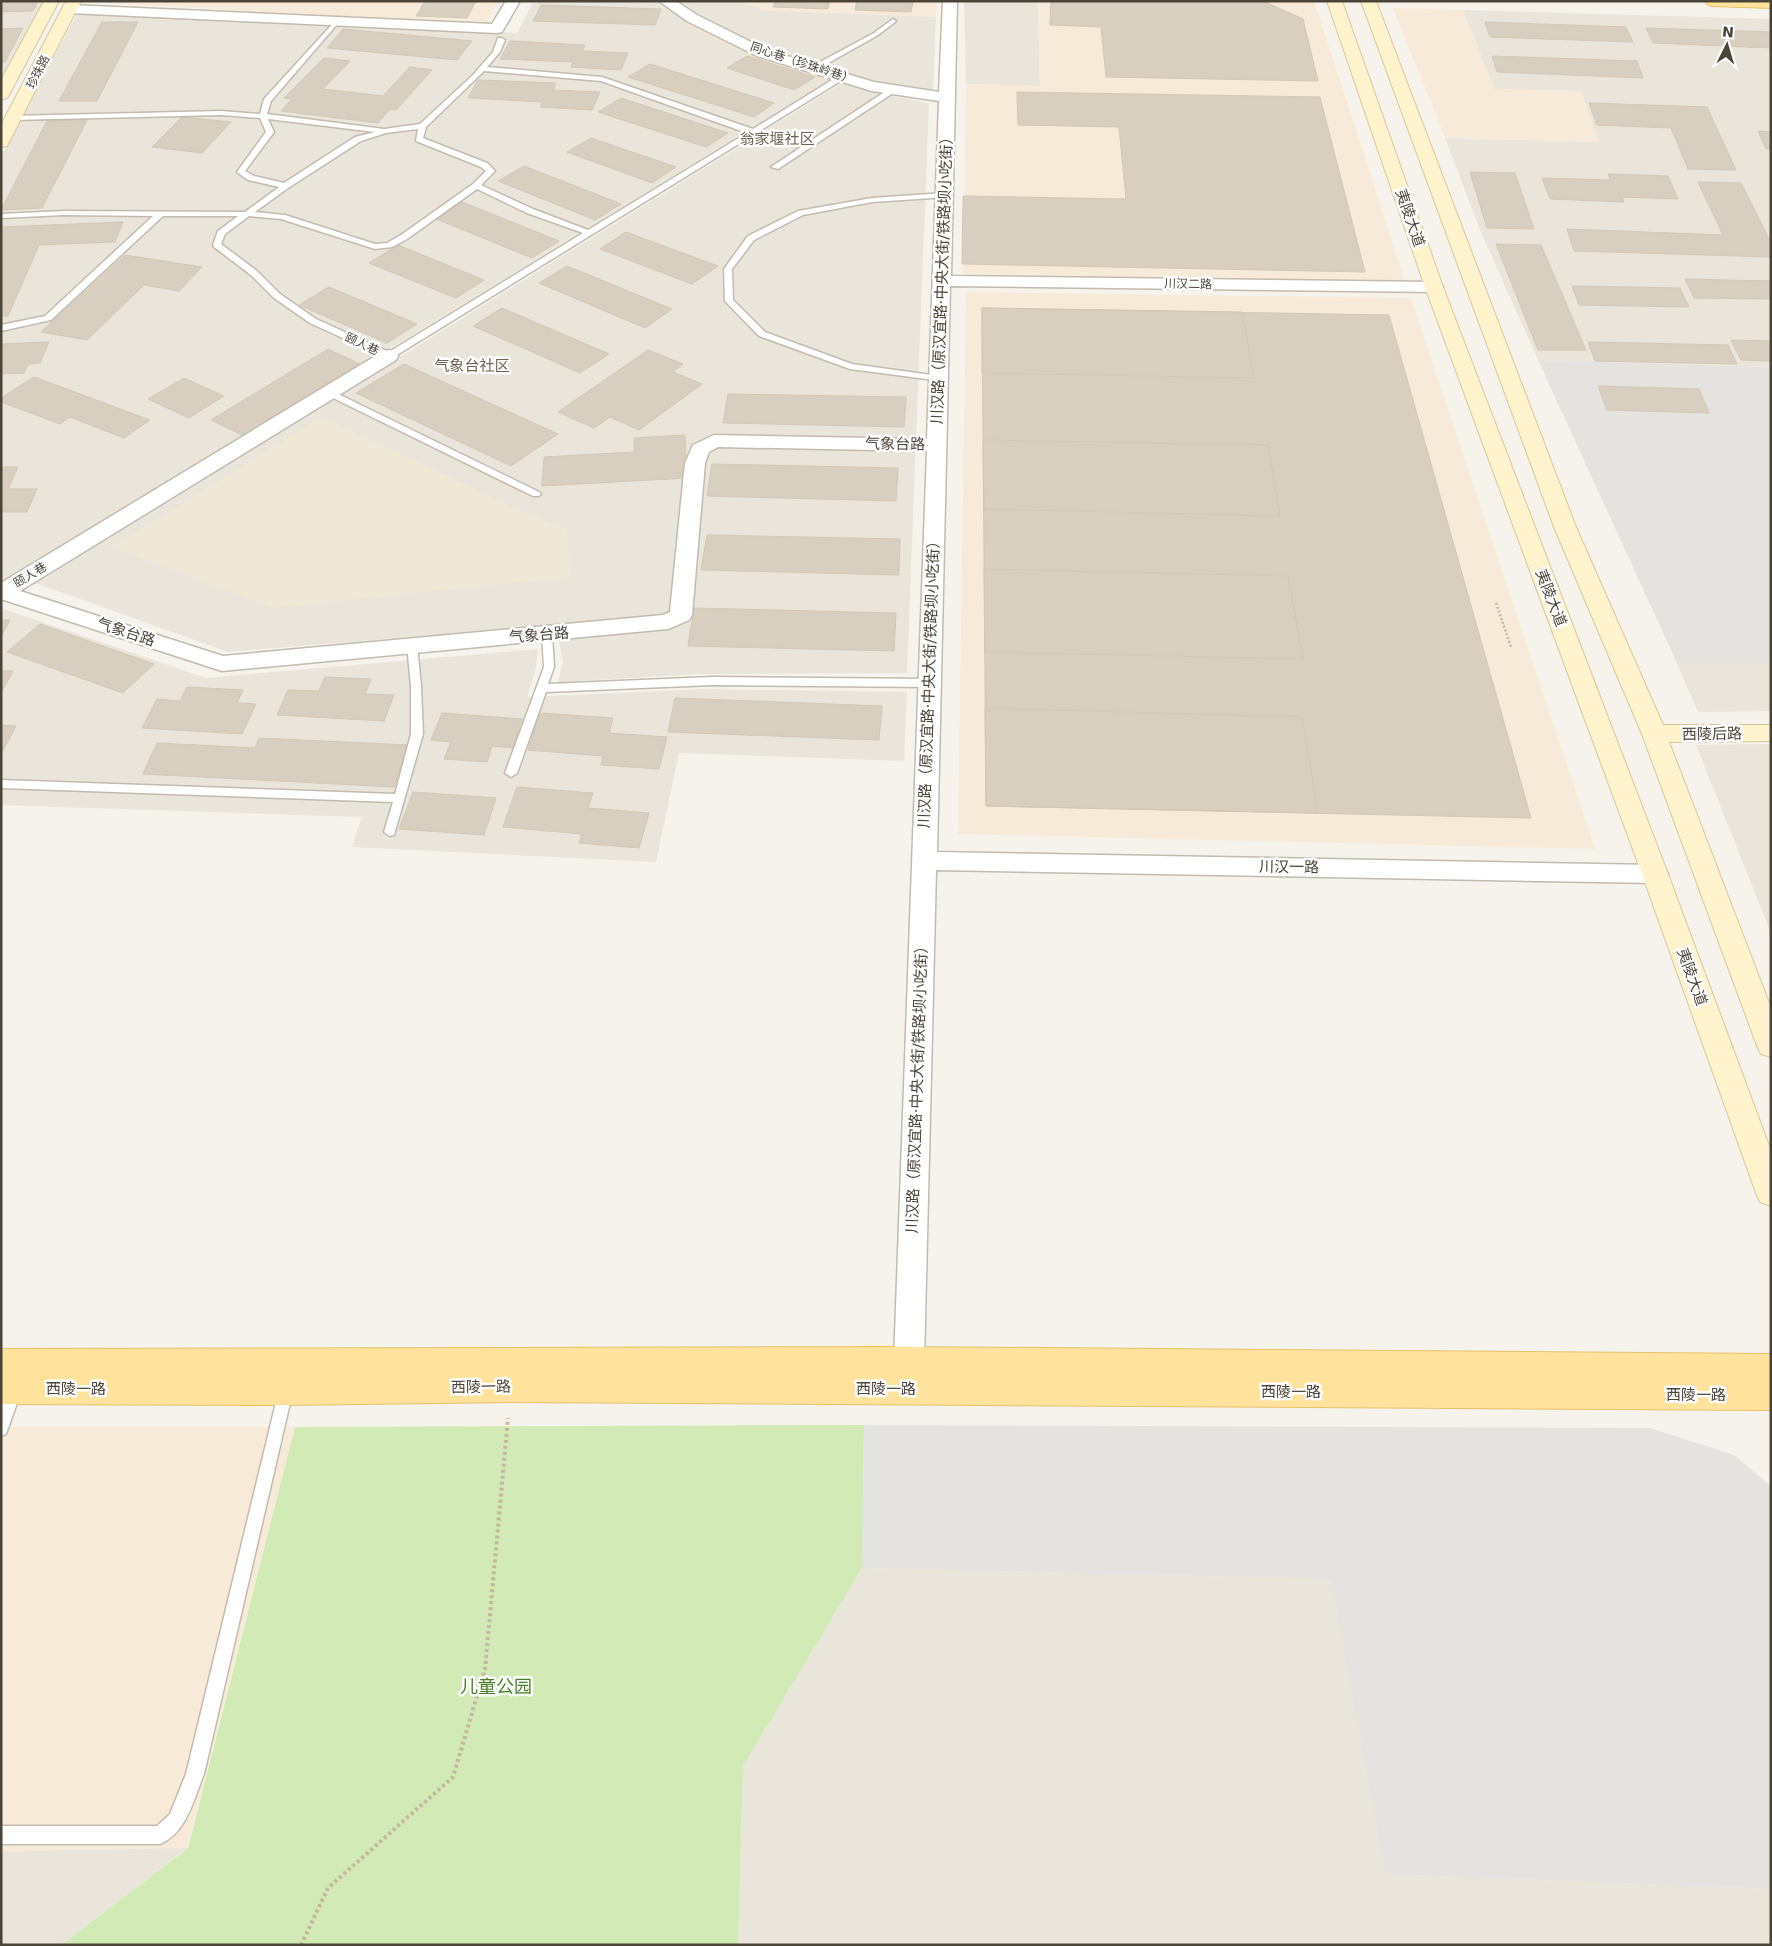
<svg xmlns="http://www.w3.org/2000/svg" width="1772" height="1946" viewBox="0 0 1772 1946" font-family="'DejaVu Sans','Noto Sans SC',sans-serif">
	<rect width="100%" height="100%" fill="#f6f3ec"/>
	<path fill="#eae5da" d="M1,1H44L1,80Z
		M534,1H655L686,21L749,52L832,79L7,582H1V156L77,14L517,33Z
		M680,1H738L764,10L936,17L933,91L875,81L764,48L701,16Z
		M964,1H1038L1040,86L966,84Z
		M1463,10L1771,19V367L1538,360L1480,230L1445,138L1599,142L1581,91L1494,89Z
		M842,83L877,93L929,103L907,673L700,674L558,682L563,662L556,625L228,652L35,583Z
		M1,608L206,678L538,649L536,668L527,697L704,689L907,692L904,761L679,753L656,862L352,847L362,817L1,805Z
		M1677,663H1771V711L1698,712Z
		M1771,744V933L1696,745Z
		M862,1568L1330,1579L1385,1874L1771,1889V1945H738L743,1766Z
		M187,1848L61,1945H1V1851Z"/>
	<path fill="#f7ead8" d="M108,1H498L486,25L108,3Z
		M738,1H937L936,17L764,10Z
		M1038,1H1314L1405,281L963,274L966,84L1040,86Z
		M1393,8L1463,10L1494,89L1581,91L1599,142L1445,137Z
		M966,292L1411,298L1595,849L958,834Z
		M1,1427H295L187,1848L1,1851Z"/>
	<path fill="#efe8d6" d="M322,417L517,509L567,530L571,577L273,608L112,547Z"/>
	<path fill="#d2eab5" d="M864,1425L862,1568L743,1766L738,1945H61L188,1848L295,1427Z"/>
	<path fill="#e5e3e0" d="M1538,360L1771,367V663H1677Z
		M864,1425L1650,1428L1734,1455L1771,1486V1889L1385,1874L1330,1579L862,1568Z"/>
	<path fill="#d8cfc1" stroke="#d3c7b4" d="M1,1H38L33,11L1,12Z
		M425,1H476L467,18L416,16Z
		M775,1H830L828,9L773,7Z
		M857,1H913L911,12L855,10Z
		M1051,1H1263L1303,19L1318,81L1106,77L1101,27L1050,25Z
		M541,5L661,9L655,25L533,21Z
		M102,22H138L97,101H59Z
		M1485,22L1626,27L1633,42L1490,37Z
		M23,28L5,62H1V29Z
		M1646,28L1771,32V48L1653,43Z
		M343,29L472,41L457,60L327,48Z
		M510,41L585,45L582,51L628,53L621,70L571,67L573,62L500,59Z
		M747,56L815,77L794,90L727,68Z
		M1492,56L1637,61L1643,78L1497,72Z
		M324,58L350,61L323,89L383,96L410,67L432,70L396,110L390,109L378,123L281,111L292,99L284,98Z
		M650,64L774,103L754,117L628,77Z
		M478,80L556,83L553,90L600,92L592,110L540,107L543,102L468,98Z
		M1017,92L1320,97L1365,272L962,264L963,196L1126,199L1119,127L1018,125Z
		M621,98L728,133L706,147L598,112Z
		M1589,103L1707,107L1736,170L1688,169L1671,128L1597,125Z
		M182,117L231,122L202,153L152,147Z
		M87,120L42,208L1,210L47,121Z
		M1758,131L1771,132V149H1766Z
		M591,138L676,167L652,183L567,152Z
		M524,166L621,204L595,220L498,181Z
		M1470,172L1515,173L1534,229L1487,228Z
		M1608,174L1668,176L1678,199L1622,197L1624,202L1550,199L1542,178L1610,180Z
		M1698,182L1741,183L1771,243V257L1574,251L1567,229L1723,235Z
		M462,202L559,241L532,258L434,218Z
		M123,222L115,242L39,245L8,316H1V227Z
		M626,232L718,266L692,284L600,249Z
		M1496,244L1541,245L1586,350H1538Z
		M398,245L484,280L456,298L369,263Z
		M125,255L202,267L179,291L144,285L87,340L41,332Z
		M567,266L672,309L645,328L539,283Z
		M1685,279L1771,281V299L1694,298Z
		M1572,286L1680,288L1689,307L1579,305Z
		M329,287L417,324L387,343L299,305Z
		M502,308L609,354L580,373L473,326Z
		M982,308L1389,315L1531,818L986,806Z
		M982,308L1242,312L1254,378L982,373Z
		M1731,340L1771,341V361L1741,360Z
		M49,342L40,363L28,364L24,373L1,374V344Z
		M1588,342L1728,345L1737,364L1595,361Z
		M328,349L362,365L246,437L211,420Z
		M648,350L683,364L673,372L702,384L639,430L610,417L594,428L558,412Z
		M404,364L558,434L511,466L356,393Z
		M34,377L150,420L124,438L70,417L60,424L1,402V398Z
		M184,378L224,396L189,418L148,399Z
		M1598,386L1699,389L1709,413L1607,410Z
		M728,394L906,397L904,427L723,423Z
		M685,435L687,478L542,486L544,457L634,452V438Z
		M983,440L1268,445L1280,516L984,509Z
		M712,464L898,468L896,501L707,496Z
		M1,467H18L8,489H37L27,512H1Z
		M707,535L900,539L899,575L701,570Z
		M984,569L1288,576L1303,659L985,652Z
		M694,608L896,613L894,651L688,646Z
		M1,620H10L1,637Z
		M40,624L154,664L123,693L7,652Z
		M1,671H13L1,693Z
		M325,677L371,679L365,694L394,695L384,721L277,715L288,690L319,691Z
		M187,687L243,690L237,703L256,704L242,734L142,728L157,699L180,701Z
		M675,698L882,706L879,740L668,732Z
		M985,708L1302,717L1318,813L986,806Z
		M442,713L522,719L512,748L492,746L487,762L444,759L451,742L431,740Z
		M540,713L613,718L609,733L667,737L659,769L601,765L603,756L528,750Z
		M1,725L16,726L1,754Z
		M259,738L408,745L394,787L143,774L157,743L255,748Z
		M517,787L593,793L588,808L649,813L639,848L579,843L582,834L503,827Z
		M413,792L496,798L484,835L399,829Z"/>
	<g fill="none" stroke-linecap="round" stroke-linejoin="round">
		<defs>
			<path id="lane" d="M337,19L340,21L339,22L271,101L267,114L384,129L420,124L472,76L493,52L498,38H501L505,40L500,52L487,67L602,77L753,129L840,75L847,77L392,358H386L310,323L274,298L251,275L214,247L213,245L218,231L238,216H163L51,320L1,331V325L45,316L153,216L64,215L1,218V214L64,211L245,212L279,187L248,180L237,172L266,132L260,118L221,115L14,120L10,118L11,116L221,111L260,114L264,99ZM484,71L601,81L747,133L588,230L533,209L481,185L495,171L487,163L423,138L426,127ZM268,119L375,132L355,137L284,183L254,176L245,171L274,132ZM418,129L416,141L481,167L486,171L473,184L401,235L387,243L375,244L285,215L255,212L288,188L361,141L386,133ZM477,189L527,213L583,233L389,352L316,319L280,294L257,271L221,244L225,234L249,216L281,219L375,249L392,247L407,239Z
				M893,19L896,21L895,22L878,35L816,70L809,68L874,33Z
				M892,87L899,89L778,169L771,167Z
				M944,193L948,195L947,197L872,202L803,215L754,240L732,269L733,300L765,332L852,364L939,376L942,377V381L850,369L759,336L725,301L724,269L748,236L798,211L872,198Z
				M330,390L539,492L541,494L539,496H533L327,395V391Z
				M547,631L552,634L554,667L548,684L712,677L930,679L935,683L930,687L712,685L546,692L517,773L511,777L505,773L544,667L542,634Z
				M412,642L417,645L421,686L423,734L394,835L390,836L384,832L393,802L1,788V780L395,794L411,734V686L407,645Z
				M15,1382L20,1384L22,1389L6,1434L1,1436V1407L10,1384Z
				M286,1383L291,1385L293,1390L204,1774C194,1798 187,1833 160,1844H1V1826H157L170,1814L186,1774L279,1390L281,1385Z"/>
			<path id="street" d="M506,1H520L502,32L497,33L70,13L65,12L63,9L65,6L70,5L492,24Z
				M659,1H676L697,15L767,50L874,82L939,92L943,1H957L951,276L1434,282L1440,283L1443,287L1440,291L1434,292L950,286L937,852L1655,865L1664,867L1668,874L1664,881L1655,883L936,870L924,1362L920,1372L909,1376L898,1372L894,1362L927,451L718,447L709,452L705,463L692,615L689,620L668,629L222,671L1,599V583L382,352L389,350L396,352L398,356L396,360L20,591L223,656L663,615L670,612L685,463L693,445L714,435L927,439L939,101L872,91L757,56L687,21Z"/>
			<path id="secondary" d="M44,1H59L9,95L7,98L1,100V80Z
				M66,1H81L9,142L7,146L1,147V125Z
				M1327,1H1342L1443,287L1668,874L1771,1151V1206L1760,1202L1756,1193L1642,874L1425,287Z
				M1361,1H1376L1576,527L1663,725H1771V741L1669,742L1771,1008V1057L1761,1054L1757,1046L1642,734L1554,527Z"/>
			<path id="primary" d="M1705,1H1771V8L1712,6L1707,4Z
				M909,1347L1771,1354V1410L511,1402L286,1405L1,1404V1349Z"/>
		</defs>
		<use href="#lane" stroke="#c2bbae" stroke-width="3"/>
		<use href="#street" stroke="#c2bbae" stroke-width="3"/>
		<use href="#secondary" stroke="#d6c79b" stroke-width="2"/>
		<use href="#primary" stroke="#e6c16a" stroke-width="2"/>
		<path stroke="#c4b79f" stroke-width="2.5" stroke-dasharray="2 2" stroke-linecap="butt" d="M1496,603L1511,647"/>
		<path stroke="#c4b79f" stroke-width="4" stroke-dasharray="3 3" stroke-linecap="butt" d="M301,1945L328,1888L453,1777L485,1669L508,1418"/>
		<use href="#lane" fill="#fff" fill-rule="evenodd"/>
		<use href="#street" fill="#fff" fill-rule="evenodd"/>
		<use href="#secondary" fill="#fff3cd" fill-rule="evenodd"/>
		<use href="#primary" fill="#ffe39c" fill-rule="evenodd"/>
	</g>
	<g text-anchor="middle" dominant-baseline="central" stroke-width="5" stroke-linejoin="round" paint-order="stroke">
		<g font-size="12" fill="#4b4439" stroke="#fff">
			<text transform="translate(802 63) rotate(18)">同心巷（珍珠岭巷）</text>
			<text transform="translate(38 72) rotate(-63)">珍珠路</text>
			<text transform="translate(1188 284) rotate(1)">川汉二路</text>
			<text transform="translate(362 344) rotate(25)">颐人巷</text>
			<text transform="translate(30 575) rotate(-31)">颐人巷</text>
		</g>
		<g font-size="15" fill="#6e6250" stroke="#fff">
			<text x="777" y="139">翁家堰社区</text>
			<text x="472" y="366">气象台社区</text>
		</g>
		<g font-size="15" fill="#4b4439" stroke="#fff">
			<text transform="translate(1410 218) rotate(71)">夷陵大道</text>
			<text transform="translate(942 277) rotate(-88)">川汉路（原汉宜路·中央大街/铁路坝小吃街）</text>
			<text transform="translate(895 444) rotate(1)">气象台路</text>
			<text transform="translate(1551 598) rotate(69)">夷陵大道</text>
			<text transform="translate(126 632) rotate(18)">气象台路</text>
			<text transform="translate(539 635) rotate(-5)">气象台路</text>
			<text transform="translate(929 681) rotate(-88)">川汉路（原汉宜路·中央大街/铁路坝小吃街）</text>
			<text transform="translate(1712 734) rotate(-1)">西陵后路</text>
			<text transform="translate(1289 867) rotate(1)">川汉一路</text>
			<text transform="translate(1692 977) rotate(70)">夷陵大道</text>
			<text transform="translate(917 1086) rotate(-88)">川汉路（原汉宜路·中央大街/铁路坝小吃街）</text>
			<text transform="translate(481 1387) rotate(-1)">西陵一路</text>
			<text x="76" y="1389">西陵一路</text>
			<text x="886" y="1389">西陵一路</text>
			<text x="1291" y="1392">西陵一路</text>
			<text x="1696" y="1395">西陵一路</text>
		</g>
		<g font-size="18" fill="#4a7f2a" stroke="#fff">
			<text x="496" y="1686">儿童公园</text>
		</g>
	</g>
	<rect width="1772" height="1946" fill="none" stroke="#4b4439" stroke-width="5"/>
	<g transform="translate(1727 45) rotate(5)" stroke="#ffffff" stroke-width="4" paint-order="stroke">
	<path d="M0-4L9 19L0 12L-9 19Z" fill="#4b4439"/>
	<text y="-8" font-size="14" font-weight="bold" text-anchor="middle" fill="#4b4439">N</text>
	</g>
</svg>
